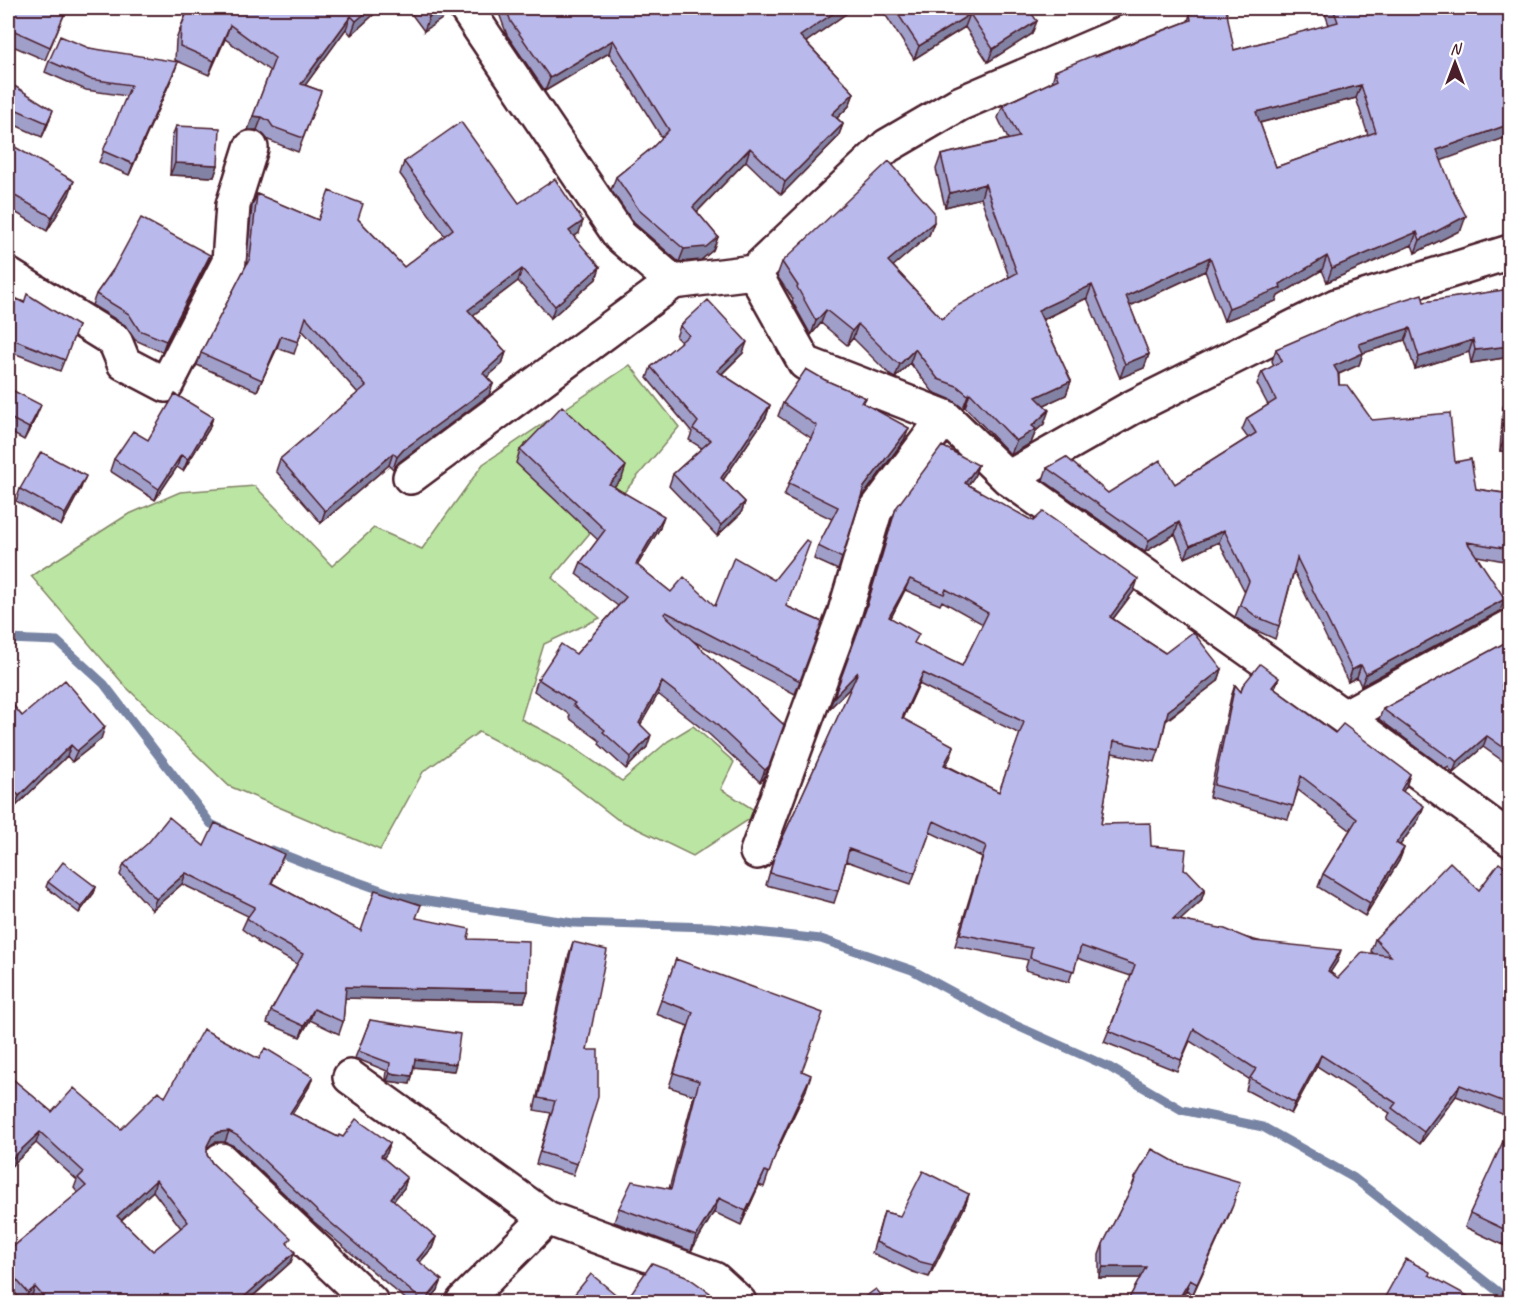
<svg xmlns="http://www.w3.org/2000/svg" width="1518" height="1310" viewBox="0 0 1518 1310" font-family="Caveat,sans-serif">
	<rect width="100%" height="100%" fill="#fff"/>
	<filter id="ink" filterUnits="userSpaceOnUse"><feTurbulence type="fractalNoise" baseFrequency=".0167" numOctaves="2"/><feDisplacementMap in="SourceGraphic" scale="12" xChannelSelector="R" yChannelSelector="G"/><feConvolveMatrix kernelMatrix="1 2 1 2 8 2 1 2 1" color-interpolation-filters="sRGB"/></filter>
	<g filter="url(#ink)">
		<path fill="#bbe5a2" stroke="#828266" stroke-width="1.5" d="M630,365L679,427L552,578L600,618L544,644L521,719L567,743L622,781L668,741L693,726L734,762L721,789L759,813L693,856L617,819L560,775L479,732L423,772L380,850L229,786L126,687L31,576L127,515L180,492L255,486L332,566L374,528L422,549L483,464Z"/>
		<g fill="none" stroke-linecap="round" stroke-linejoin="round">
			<path stroke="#7884a3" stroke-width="9" d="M8,639L57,641L104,684L211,824L224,830
				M272,850L315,867L401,897L573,923L710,927L821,939L912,970L1006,1021L1109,1067L1182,1110L1263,1127L1354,1178L1510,1301"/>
			<defs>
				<path id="minor" d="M466,8L620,236L673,282L754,272L805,363L945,417L1008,478L1344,717L1510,839
					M754,272L887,146L959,104L1183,8
					M8,275L115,341L124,363L166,385L229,262L233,205L251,148
					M410,477L673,282
					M1008,478L1131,408L1336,306L1510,252
					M1344,717L1510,627
					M757,852L844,615L875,511L945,417
					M350,1077L547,1218L714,1279L739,1302
					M221,1160L371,1302
					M463,1302L547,1218"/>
			</defs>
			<use href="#minor" stroke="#4a1f2b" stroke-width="38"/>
			<use href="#minor" stroke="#fff" stroke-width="33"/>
		</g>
		<path fill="#a09fca" stroke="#4a1f2b" stroke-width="1.5" fill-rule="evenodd" d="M8,8H67L45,60L8,44Z
			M188,8H381L351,35L346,29L305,85L321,91L298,152L268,140L264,135L257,130H248L270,71L225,39L209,75L175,60L176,40Z
			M407,8H451L449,14L424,31Z
			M497,8H854L806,42L854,93L849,106L837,118L843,124L838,137L781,195L746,161L697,212L718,237L713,250L701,260L679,262L634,223L611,190L616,177L653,147L662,138L609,53L545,91L507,35Z
			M881,8H999L1002,12L1032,34L988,62L965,27L914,59Z
			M1323,8H1510V136L1441,160L1461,230L1415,253L1412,245L1327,282L1322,270L1278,296L1276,301L1224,321L1205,271L1130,306L1149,354L1144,368L1120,378L1087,298L1043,320L1071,381L1066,395L1044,405V424L1036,431L1031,443L1011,455L965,407L963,408L952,400L933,392L910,363L895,378L891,376L853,338L847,345L821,323L811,335L792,301L793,299L777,276L782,262L934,222L929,235L893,266L942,319L1009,277L981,198L945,207L936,169L941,155L1008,139L998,118L1003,105L1052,82L1055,71L1188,21L1190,14L1234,50L1329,25ZM1356,98L1368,135L1276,167L1260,123Z
			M89,48L174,73L129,175L99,162L127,96L86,90L45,72L49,61Z
			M8,82L48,124L42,137L8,122Z
			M176,126L218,165L214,177L170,175L172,137Z
			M8,143L69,195L47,231L8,208Z
			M404,162L519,203L579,233L574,237L600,267L596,279L551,318L518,281L473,315L506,352L502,364L487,377L493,384L489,395L399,462L393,469L389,465L321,523L276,471L280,459L358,393L302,330L294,354L277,348L257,391L197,365L201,353L246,266L252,206L257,194L318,220L358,219L404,267L445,236L400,174Z
			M210,255L206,266L162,352L135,340L125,325L92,305L96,294L113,270Z
			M1510,289V357L1471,363L1469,352L1415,369L1405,340L1363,353L1359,365L1339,374V385L1372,420L1455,462L1476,489L1510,494V562L1477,556L1500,611L1361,686L1357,677L1348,682L1294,571L1279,626L1275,639L1253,629L1235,617L1245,592L1219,542L1185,558L1175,534L1145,552L1043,480L1047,468L1108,493L1175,484L1248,438L1242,430L1247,418L1268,405L1257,384L1262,372L1274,366L1272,361L1276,349L1424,302Z
			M8,295L78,326L60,371L11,352L8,358Z
			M680,326L743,353L722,374L770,405L766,417L723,480L745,502L741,513L717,536L669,486L673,474L702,448L689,440L692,432L647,378L651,367L681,342L676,337Z
			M825,380L866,398L863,404L909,428L904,440L861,499L838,570L814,559L818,546L832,519L784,496L789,483L811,438L778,416L783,403Z
			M8,388L36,417L24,440L8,431Z
			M1509,390H1510V452L1500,451L1503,407Z
			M213,417L209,429L183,471L177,467L155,500L110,471L114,459L148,440Z
			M520,450L622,478L614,486L660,528L637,565L671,592L715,606H786L822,622L795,694L691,640L784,725L764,778L760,782L710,735L658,694L640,725L647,747L626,769L599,744L600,741L569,718L570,715L534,691L538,679L576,654L618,606L576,574L581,562L598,540L516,463Z
			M978,465L974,477L968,485L1134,591L1113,619L1165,653L1222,669L1218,681L1166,721L1159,750L1155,762L1112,753L1101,824L1151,846L1184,870L1205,889L1201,901L1180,920L1337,962L1330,972L1338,978L1374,954L1371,951L1375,939L1479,890L1510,871V1108L1507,1116L1456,1096L1420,1144L1387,1120L1390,1113L1317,1066L1291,1114L1246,1090L1249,1079L1190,1041L1177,1071L1104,1042L1131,976L1077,958L1069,982L1025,970L1028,960L955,946L982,857L930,832L911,884L846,861L838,891L834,903L766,885L774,857L852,686L829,709L862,620L896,508ZM905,590L940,605L942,601L983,624L962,666L915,644L891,618ZM919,684L1020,734L999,792L946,765L954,746L903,719Z
			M81,488L61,526L16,501L20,489Z
			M1510,640V692H1509L1510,694V766L1483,747L1453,773L1448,767L1446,769L1379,719L1383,709Z
			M1235,685L1241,692L1243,685L1274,689L1335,733L1410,774L1403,791L1419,819L1400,845L1404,848L1399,861L1365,916L1318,887L1323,874L1350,830L1298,790L1288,819L1209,797L1231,697Z
			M8,699L22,716L101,739L72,762L67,756L15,807L8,798Z
			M204,846L284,854L272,883L360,931L416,918L468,939L528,991L524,1002L345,998L343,1022L339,1034L310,1020L300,1037L267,1023L271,1011L297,964L257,942L258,941L242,929L248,916L182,884L152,910L120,875L124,864Z
			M48,882L96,887L94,893L79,913L46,887Z
			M573,942L587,1050L577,1164L573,1175L536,1164L551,1113L534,1110L569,954Z
			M676,959L802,1071L806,1090L775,1155L764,1187L759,1185L741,1225L714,1212L691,1251L614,1222L619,1208L669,1189L694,1095L669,1087L688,1026L656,1014Z
			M370,1020L454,1071L414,1067L412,1076L410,1084L387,1081L386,1079L387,1071L355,1058Z
			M8,1075L52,1112L121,1129L165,1097L309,1087L292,1114L338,1137L390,1143L387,1153L383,1158L407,1178L404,1188L393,1201L436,1237L432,1248L420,1262L438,1290L428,1302H409L313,1221L234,1146L225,1142H215L208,1147L207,1149V1155L212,1163L289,1245L291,1262L248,1301L250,1302H35L31,1298L25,1302H23L8,1285V1235L14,1246L78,1193L74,1188L77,1180L36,1143L8,1169ZM153,1191L181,1228L153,1251L121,1220Z
			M1510,1137V1248L1465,1227L1470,1213Z
			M1135,1178L1229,1215L1193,1294L1186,1291L1179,1302H1127L1140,1278H1099V1255L1103,1244L1131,1189Z
			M969,1194L965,1206L929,1277L913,1272L872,1253L884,1212L900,1216Z"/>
		<path fill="#8282a4" stroke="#4a1f2b" stroke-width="1.5" d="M371,8H381L351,35L356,21Z
			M443,8H451L449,14L424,31L429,17Z
			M841,8H854L796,49L800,36Z
			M970,14L965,27L914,59L919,46Z
			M351,16L346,29L296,98L301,84Z
			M1037,21L1032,34L988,62L993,49Z
			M230,25L225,39L209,75L214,61Z
			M613,40L609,53L545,91L550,78Z
			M178,62L174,73L129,175L133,164Z
			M1361,85L1356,98L1251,125L1256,112Z
			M854,93L849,106L828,127L832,114Z
			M53,110L48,124L42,137L47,123Z
			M253,116L262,117L257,130H248Z
			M843,124L838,137L781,195L785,182Z
			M1510,124V136L1432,164L1437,150Z
			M750,148L746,161L689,220L693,207Z
			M175,163L218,165L214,177L170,175Z
			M74,181L69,195L47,231L52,217Z
			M985,184L981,198L945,207L950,193Z
			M1466,216L1461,230L1415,253L1420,240Z
			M583,221L579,233L564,243L569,231Z
			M934,222L929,235L883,275L888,261Z
			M1417,232L1412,245L1327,282L1332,268Z
			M718,237L713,250L701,260L679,262L684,249Z
			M210,255L206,266L162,352L166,341Z
			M1327,256L1322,270L1278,296L1276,301L1224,321L1229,308L1280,284Z
			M1210,257L1205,271L1121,310L1126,296Z
			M600,267L596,279L551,318L555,306Z
			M522,269L518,281L464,322L468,310Z
			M1092,285L1087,298L1033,324L1038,310Z
			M826,310L821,323L811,335L816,321Z
			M858,324L853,338L847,345L852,331Z
			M1410,328L1405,340L1363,353L1359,365L1329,378L1334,366L1359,344Z
			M281,336L277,348L257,391L262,380Z
			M15,340L11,352L8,358V354Z
			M1473,340L1469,352L1415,369L1419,357Z
			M747,342L743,353L713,382L717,371Z
			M1510,346V357L1471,363L1475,350Z
			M915,349L910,363L895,378L900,364Z
			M506,352L502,364L479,384L483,373Z
			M1149,354L1144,368L1120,378L1125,364Z
			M1071,381L1066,395L1031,411L1036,397Z
			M493,384L489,395L399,462L393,469L397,457L403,450Z
			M970,393L965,407L963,408L968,395Z
			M41,405L36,417L24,440L29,428Z
			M770,405L766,417L717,489L721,478Z
			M1049,410L1044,424L1036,431L1031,443L1011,455L1016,441Z
			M213,417L209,429L183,471L188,459Z
			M909,428L904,440L860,500L864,487Z
			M1506,434H1510V452L1500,451Z
			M393,453L389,465L321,523L325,511Z
			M181,455L177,467L155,500L159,489Z
			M978,465L974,477L961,495L965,483Z
			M626,466L622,478L605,496L609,484Z
			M86,476L81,488L61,526L65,514Z
			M745,502L741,513L717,536L721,525Z
			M664,516L660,528L631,576L636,564Z
			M1179,522L1175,534L1145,552L1149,540Z
			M1224,530L1219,542L1185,558L1190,546Z
			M910,579L905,590L885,629L889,617Z
			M1138,579L1134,591L1106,628L1110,617Z
			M1505,599L1500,611L1361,686L1366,674Z
			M1361,665L1357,677L1348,682L1352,670Z
			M1222,669L1218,681L1163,722L1168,711Z
			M858,672L854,684L829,709L834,697Z
			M923,673L919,684L898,730L902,718Z
			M1279,678L1274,690L1272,687Z
			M662,682L658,694L634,736L639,723Z
			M1510,682V692L1498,696L1502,686Z
			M105,727L101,739L72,762L77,751Z
			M651,735L647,747L626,769L631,757Z
			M1487,736L1483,747L1453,773L1457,762Z
			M71,745L67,756L15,807L19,796Z
			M954,746L950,758L940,776L944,765Z
			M769,766L764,778L760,782L765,770Z
			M1410,774L1406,787L1396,802L1401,790Z
			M1424,806L1419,819L1392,856L1396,843Z
			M1404,848L1399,861L1365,916L1370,903Z
			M186,873L182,884L152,910L156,899Z
			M96,887L94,893L79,913L81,907Z
			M1205,889L1201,901L1169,931L1173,919Z
			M1341,950L1337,962L1324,982L1328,971Z
			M346,987L528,991L524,1002L342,998Z
			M314,1009L310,1020L300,1037L304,1026Z
			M1321,1055L1317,1066L1291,1114L1295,1103Z
			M415,1059L456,1064L454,1071L412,1067Z
			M390,1073L412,1076L410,1084L387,1081Z
			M811,1075L806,1090L774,1157L780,1142Z
			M313,1077L309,1087L286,1124L290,1113Z
			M1460,1085L1456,1096L1420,1144L1424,1132Z
			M229,1131L225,1142H215L208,1147L203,1156L207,1146L212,1136L219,1132Z
			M40,1132L36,1143L8,1169V1162Z
			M390,1143L387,1153L377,1167L381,1156Z
			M765,1171L759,1185L741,1225L746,1211Z
			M407,1178L404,1188L387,1209L391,1198Z
			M156,1180L153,1191L114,1227L117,1216Z
			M969,1194L965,1206L929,1277L933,1265Z
			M719,1198L714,1212L691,1251L696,1236Z
			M1233,1205L1229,1215L1193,1294L1197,1284Z
			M436,1237L432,1248L413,1270L417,1260Z
			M295,1252L291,1262L246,1302L244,1297Z
			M1103,1267H1146L1142,1278H1099Z
			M442,1280L438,1290L428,1302H424Z
			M1190,1280L1186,1291L1179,1302H1177Z
			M35,1287L31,1298L24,1302L28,1293Z"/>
		<path fill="#bab9eb" stroke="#4a1f2b" stroke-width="1.5" fill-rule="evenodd" d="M8,8H67L50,47L8,28Z
			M189,8H371L356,21L351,16L301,84L321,91L303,138L273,127L269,121L262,117L253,116L275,58L230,25L214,61L180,46L181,27Z
			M422,8H443L429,17Z
			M506,8H841L800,36L854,93L832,114L843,124L785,182L750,148L693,207L718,237L706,247L684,249L639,210L616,177L653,147L669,130L613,40L550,78L511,22Z
			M894,8H999L1002,12L1007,8H1028L1037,21L993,49L970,14L919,46Z
			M1201,8H1226L1234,50L1338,22L1333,8H1510V124L1437,150L1454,193L1466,216L1420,240L1417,232L1332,268L1327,256L1280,284L1281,288L1229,308L1210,257L1126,296L1149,354L1125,364L1092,285L1038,310L1071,381L1036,397L1049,410L1032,426L1036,429L1016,441L970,393L968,395L957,386L938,379L915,349L900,364L896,362L858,324L852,331L826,310L816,321L797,287L798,286L782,262L889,161L934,212V222L888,261L942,319L957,306L1017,273L985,184L950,193L941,155L1019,137L1003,105L1058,79L1055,71L1094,55L1095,57L1191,20L1190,14ZM1361,85L1376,132L1276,167L1256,112Z
			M60,36L89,48L178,62L133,164L103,151L131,85L90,79L49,61Z
			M8,82L53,110L47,123L8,106Z
			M461,122L519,203L555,179L583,221L569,231L600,267L555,306L522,269L468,310L506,352L483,373L493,384L403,450L397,457L393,453L325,511L280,459L366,386L306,317L298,342L281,336L262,380L201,353L250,258L257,194L318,220L329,191L363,204L358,219L404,267L453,229L404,162Z
			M176,126L220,128L218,165L175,163Z
			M8,143L74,181L52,217L8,192Z
			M141,218L210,255L166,341L139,330L129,314L96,294L113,270Z
			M1510,289V346L1475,350L1473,340L1419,357L1410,328L1359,344L1363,353L1334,366L1338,373L1339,385H1347L1372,420L1450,413L1455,462L1471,459L1476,489L1510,494V549L1467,542L1505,599L1366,674L1361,665L1352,670L1297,558L1279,626L1257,617L1240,604L1249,581L1224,530L1190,546L1179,522L1149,540L1047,468L1066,457L1108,493L1160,460L1175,484L1256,433L1247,418L1276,400L1262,372L1282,361L1276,349L1358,314L1422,294L1424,302Z
			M27,294L78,326L65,360L15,340L8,354V295L24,303Z
			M708,300L747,342L717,371L770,405L721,478L745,502L721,525L673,474L711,440L693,429L698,422L651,367L689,335L680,326Z
			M806,369L825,380L866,398L861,402L909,428L864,487L842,558L818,546L838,507L789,483L817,426L783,403Z
			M8,388L41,405L29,428L8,417Z
			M1509,390H1510V434H1506Z
			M175,394L213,417L188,459L181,455L159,489L114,459L133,431L148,440Z
			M562,406L626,466L609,484L664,516L636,564L671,592L684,577L715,606L734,557L774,580L806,540L810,543L786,606L822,622L800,681L666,612L664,614L784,725L769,766L765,770L715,723L662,682L639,723L651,735L631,757L603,732L605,730L573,705L575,703L538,679L561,644L576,654L626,597L581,562L605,530L520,450Z
			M942,446L978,465L965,483L1033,521L1043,512L1138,579L1110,617L1165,653L1193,632L1222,669L1168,711L1159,750L1114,741L1101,824L1150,823L1151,846L1186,849L1184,870H1187L1205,889L1173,919L1225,929L1254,941L1341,950L1328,971L1338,978L1362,952L1391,956L1375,939L1450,862L1479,890L1499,863L1510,871V1104L1460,1085L1424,1132L1392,1108L1396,1103L1321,1055L1295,1103L1250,1078L1256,1069L1194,1029L1181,1060L1109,1031L1135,965L1081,946L1074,971L1030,958L1032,948L960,934L986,846L934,821L915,873L849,849L838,891L770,873L774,857L858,672L834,697L866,609L896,508ZM910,579L944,594L946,589L988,613L962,666L914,643L919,634L889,617ZM923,673L1024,722L999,792L944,765L954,746L902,718Z
			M41,452L86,476L65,514L20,489Z
			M1510,640V682L1502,686L1510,694V752L1487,736L1457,762L1451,757L1450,758L1383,709Z
			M1260,664L1279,678L1272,687L1335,733L1343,724L1410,774L1401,790L1424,806L1396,843L1404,848L1370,903L1323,874L1357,819L1301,776L1293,806L1214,785L1235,685L1241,692L1243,685Z
			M65,680L105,727L77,751L71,745L19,796L8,781V699L22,716Z
			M169,817L204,846L215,823L284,854L271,883L361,931L375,890L421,905L416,918L470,929L468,939L529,941L528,991L346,987L343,1022L314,1009L304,1026L271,1011L303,954L262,931V930L247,918L255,907L186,873L156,899L124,864L148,843Z
			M63,862L96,887L81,907L48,882Z
			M573,942L607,950L587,1050H598V1097L577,1164L540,1152L555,1101L538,1098Z
			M676,959L823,1013L802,1071L811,1075L780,1142L769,1173L765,1171L746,1211L719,1198L696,1236L619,1208L632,1181L671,1189L699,1081L674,1073L693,1012L661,1000Z
			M370,1020L460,1034L456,1064L415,1059L412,1076L390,1073L389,1072L390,1063L358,1051Z
			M203,1029L259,1059L265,1048L313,1077L290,1113L338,1137L339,1135L343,1137L356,1119L390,1143L381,1156L407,1178L391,1198L436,1237L417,1260L442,1280L424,1302L317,1211L238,1136L229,1131L219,1132L212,1136L207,1146V1155L212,1163L291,1238L287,1243L295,1252L244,1297L250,1302H48L35,1287L28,1293L8,1270V1235L14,1246L86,1186L78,1178L84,1172L40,1132L8,1162V1075L52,1112L74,1088L121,1129L159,1091L165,1097ZM156,1180L188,1222L153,1251L117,1216Z
			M1506,1135L1510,1137V1232L1470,1213Z
			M1152,1149L1177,1163L1240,1182L1233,1205L1197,1284L1190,1280L1177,1302H1127L1146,1267H1103V1244L1136,1179L1135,1178Z
			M923,1171L969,1194L933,1265L917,1261L876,1242L884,1212L900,1216Z
			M1406,1259L1430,1272L1429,1275L1468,1296L1465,1302H1382Z
			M652,1263L686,1276L710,1293L704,1302H571L569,1301L591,1274L625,1302Z
			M876,1289L887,1302H858Z"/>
	</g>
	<rect width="1518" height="1310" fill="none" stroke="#fff" stroke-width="30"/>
	<rect x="15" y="15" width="1488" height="1280" fill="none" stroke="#4a1f2b" stroke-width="2" filter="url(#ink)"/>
	<g transform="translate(1455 63)" stroke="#ffffff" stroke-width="4.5" paint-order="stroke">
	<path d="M0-4.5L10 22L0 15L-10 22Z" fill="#4a1f2b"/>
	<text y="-9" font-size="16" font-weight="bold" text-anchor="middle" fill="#4a1f2b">N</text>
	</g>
</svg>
